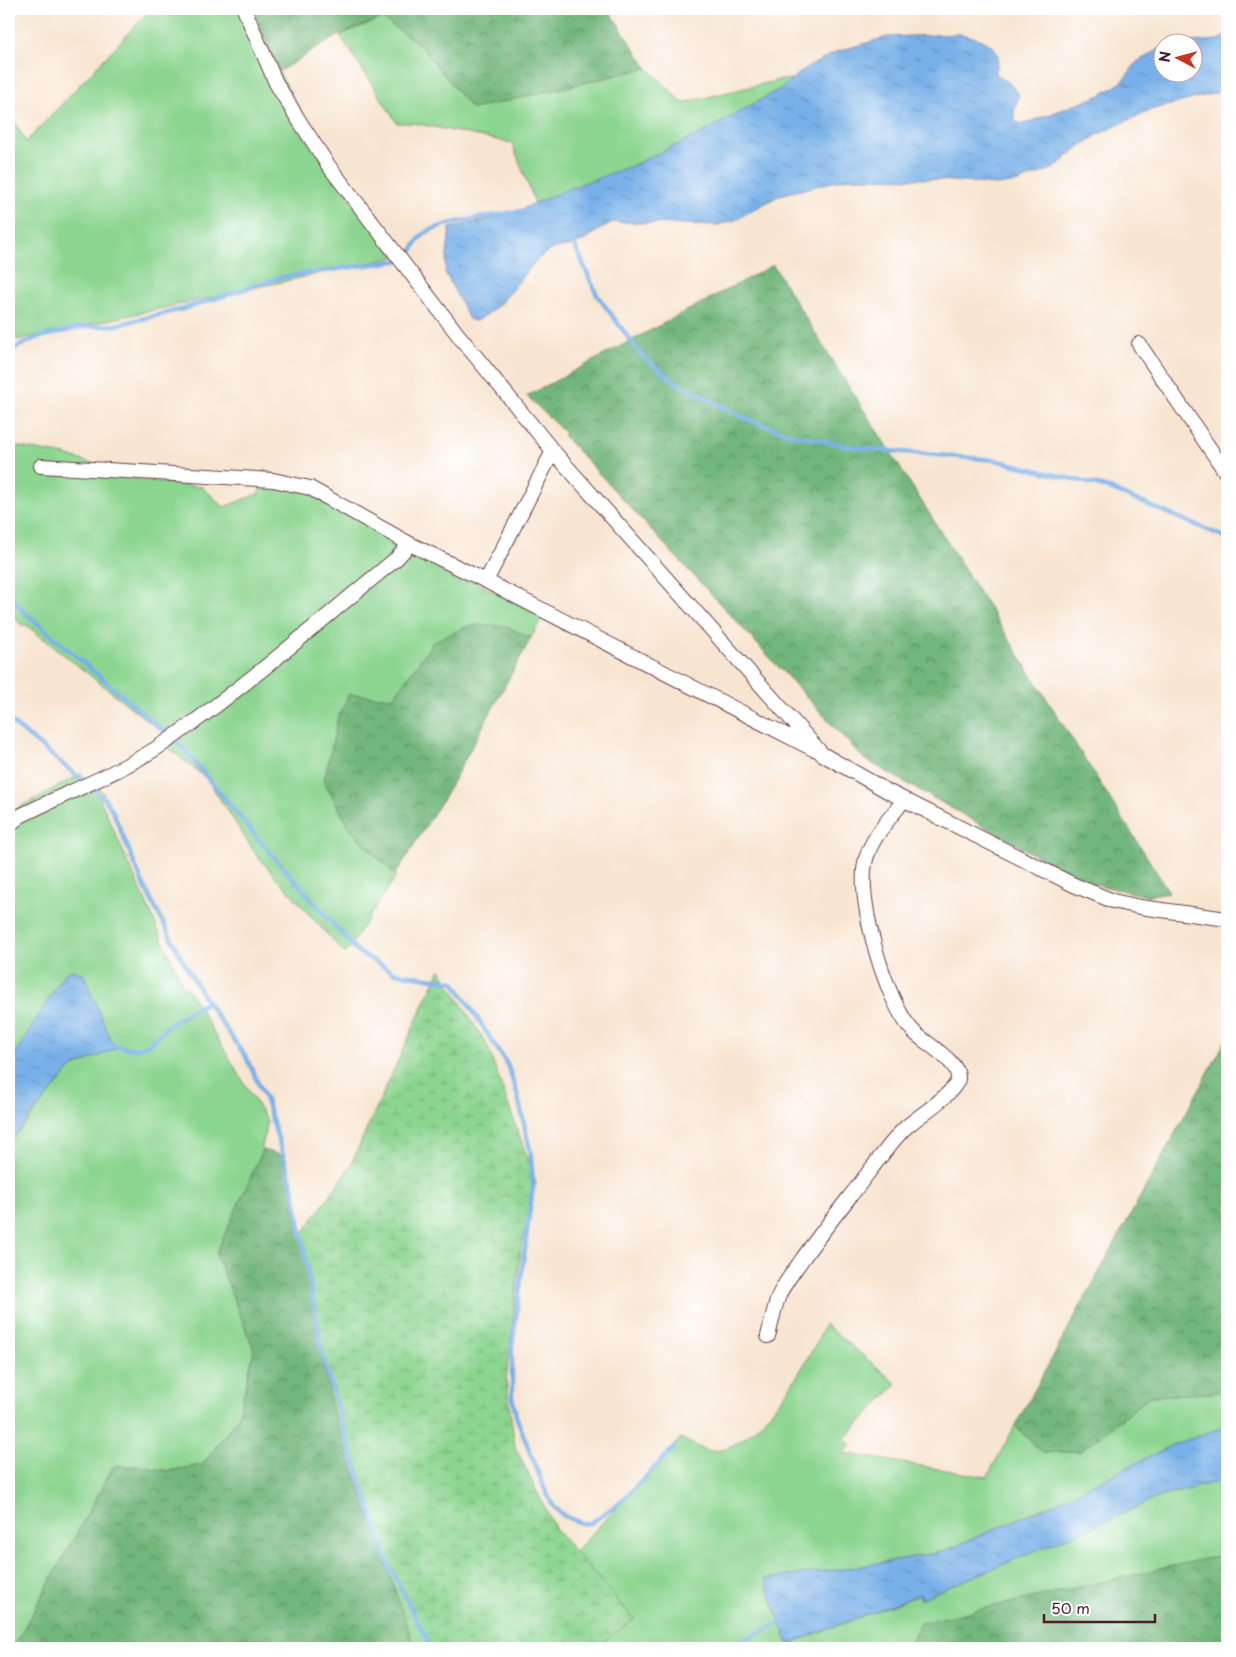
<svg xmlns="http://www.w3.org/2000/svg" width="1236" height="1657" viewBox="0 0 1236 1657" font-family="'Playpen Sans',sans-serif">
	<defs>
		<pattern id="forest-crowns" width="20" height="18" patternUnits="userSpaceOnUse" patternTransform="scale(1.25)"><rect width="20" height="18" fill="#71b67a"/><path d="M2 6a3 3 0 1 1 6 0M12 15a3 3 0 1 1 6 0" fill="none" stroke="#5f9364"/></pattern>
		<pattern id="wetland-marsh" width="20" height="14" patternUnits="userSpaceOnUse" patternTransform="scale(1.25)"><rect width="20" height="14" fill="#8cd590"/><path d="M1 5h8M5 5V1M11 12h8M15 12V8" fill="none" stroke="#7ab67c"/></pattern>
		<pattern id="water-ripples" width="26" height="14" patternUnits="userSpaceOnUse" patternTransform="scale(1.25)"><rect width="26" height="14" fill="#77b0e8"/><path d="M2 4q2-2 4 0t4 0M15 11q2-2 4 0t4 0" fill="none" stroke="#648fbc"/></pattern>
	</defs>
	<rect width="100%" height="100%" fill="#fff"/>
	<filter id="ink" filterUnits="userSpaceOnUse"><feTurbulence type="fractalNoise" baseFrequency=".02" numOctaves="2"/><feDisplacementMap in="SourceGraphic" scale="10" xChannelSelector="R" yChannelSelector="G"/><feConvolveMatrix kernelMatrix="1 2 1 2 8 2 1 2 1" color-interpolation-filters="sRGB"/></filter>
	<filter id="wash" filterUnits="userSpaceOnUse"><feTurbulence type="fractalNoise" baseFrequency=".0096" numOctaves="4" result="noise"/><feDisplacementMap in="SourceGraphic" scale="20" xChannelSelector="R" yChannelSelector="G"/><feGaussianBlur stdDeviation="1.12" result="paint"/><feColorMatrix in="noise" values="0 0 0 0 0 0 0 0 0 0 0 0 0 0 0 0 0 1.4 0 .05"/><feComposite in="paint" operator="in"/></filter>
	<g filter="url(#wash)">
		<rect width="100%" height="100%" fill="#f8e5d1"/>
		<path fill="#8cd590" stroke="#6b7a5e" d="M151,9H253L278,70L333,173L395,257L17,340L9,336V111L26,142Z
			M382,18L419,44L472,109L647,68L643,63L683,103L779,80L792,79L780,89L706,131L632,166L535,203L512,143L414,123H397L340,35Z
			M9,445L65,455L106,468L128,478L202,487L224,507L257,494L258,496L265,470L542,617L531,638L505,626L434,641L393,698L349,695L340,715L350,829L396,876L345,954L257,856L207,779L161,742L167,736L26,625H21L9,610Z
			M81,774L105,794L100,799L184,988L186,986L267,1121L261,1154L216,1254L254,1350L238,1418L202,1465L168,1471L140,1466H114L13,1648H9V1143L71,1068L115,1049L14,1054L9,1064V813Z
			M825,1324L897,1384L845,1438L851,1446L843,1453L987,1477L1015,1426L1043,1453L1081,1451L1150,1396L1227,1392V1426L1173,1445L1057,1502L943,1552L856,1567L765,1579L788,1644L922,1594L921,1598L1111,1519L1158,1497L1227,1479V1554L921,1623L908,1648H605L601,1643L634,1619L575,1552L681,1438C693,1444 706,1454 720,1450C762,1440 809,1362 825,1324Z"/>
		<path fill="url(#forest-crowns)" stroke="#5e6a52" d="M253,9H608L647,68L472,109L419,44L382,18L339,35L280,71Z
			M773,265L827,352L1169,892L1146,896L1081,881L864,759L563,435L565,433L527,396Z
			M470,625L505,626L531,638L446,794L395,875L350,829L324,781L339,713L340,714L349,694L393,698L434,641Z
			M1227,1038V1392L1150,1396L1081,1451L1043,1453L1015,1426Z
			M263,1150L285,1156L332,1408L415,1648H13L114,1466H140L168,1471L202,1465L238,1418L254,1350L216,1254Z
			M1227,1554V1648H908L920,1623Z"/>
		<path fill="url(#wetland-marsh)" stroke="#6b7a5e" d="M440,969L487,1045L536,1182L521,1248L506,1380L515,1447L556,1530L634,1619L602,1643L605,1648H415L332,1408L300,1237L348,1170Z"/>
		<path fill="url(#water-ripples)" stroke="#60688a" d="M960,34C973,37 998,42 998,58C998,64 996,68 996,74L1009,83L1019,94L1014,112L1015,122L1024,124L1101,95L1122,82L1137,62L1161,48L1163,47L1164,72H1194L1192,42L1217,40L1227,36V90L1150,110L1097,135L1075,150L1054,168L1018,182L996,185L929,179L848,178L780,195L735,220L718,225L613,222C598,228 588,241 573,245C562,248 554,246 544,254C519,274 506,308 475,321L469,319L445,272L450,228L511,214L570,188L632,166L706,131L780,89L805,69L836,52L887,37Z
			M72,970L83,974L115,1049L71,1068L9,1143V1064L64,974Z
			M1227,1426V1479L1158,1497L1111,1519L920,1599L921,1594L788,1644L765,1579L856,1567L943,1552L1057,1502L1173,1445Z"/>
		<g fill="none" stroke-linecap="round" stroke-linejoin="round">
			<path stroke="#77b0e8" stroke-width="4.5" d="M572,239L597,295L642,356L675,382L746,419L786,433L856,448L995,460L1105,487L1227,538
				M9,351L36,338L83,327L116,325L183,309L282,277L403,260C414,253 415,240 425,233C444,221 495,216 520,211
				M9,598H12L23,611L181,746L260,841L358,952L395,973L454,982L507,1064L517,1093L531,1154L533,1187L512,1347V1396L516,1416L545,1490L554,1507L564,1516L583,1524L591,1523L622,1501L674,1448
				M9,720L105,799L113,812L143,884L183,961L207,1002L246,1057L266,1100L293,1187L322,1352L342,1425L387,1561L431,1648
				M108,1045L134,1049L142,1047L149,1044L169,1025L207,1002
				M724,1648L785,1621"/>
		</g>
	</g>
	<g filter="url(#ink)">
		<g fill="none" stroke-linecap="round" stroke-linejoin="round">
			<defs>
				<path id="minor" d="M244,9L276,83L298,119L328,165L459,336L553,451L822,754L889,792L1074,885L1113,901L1140,907L1227,919
					M1139,344L1227,474
					M41,466L273,480L310,488L410,544
					M486,581L553,451
					M9,825L20,816C70,791 124,771 169,740C248,685 321,620 396,559L410,544L486,581L813,749
					M768,1336C772,1322 774,1306 780,1293C786,1281 794,1271 801,1261C817,1238 834,1217 851,1195C869,1173 884,1150 903,1130C915,1118 955,1094 958,1079C960,1061 924,1043 913,1031C886,1003 857,901 865,863C870,839 889,819 904,800"/>
			</defs>
			<use href="#minor" stroke="#643d44" stroke-width="16"/>
			<use href="#minor" stroke="#fff" stroke-width="14"/>
		</g>
	</g>
	<rect width="1236" height="1657" fill="none" stroke="#fff" stroke-width="30"/>
	<g transform="translate(1178 58) rotate(276)"><circle r="24" fill="#ffffff" stroke="#b7a5aa"/>
	<path d="M0-4L9 19L0 12L-9 19Z" fill="#c8321e"/>
	<text y="-8" font-size="14" font-weight="bold" text-anchor="middle" fill="#4a1f2b">N</text>
	</g>
	<path d="M1044 1614v8h111v-8" fill="none" stroke="#4a1f2b" stroke-width="2.5"/>
	<text x="1051" y="1614" font-size="15" fill="#4a1f2b" stroke="#ffffff" stroke-width="4" paint-order="stroke">50 m</text>
</svg>
